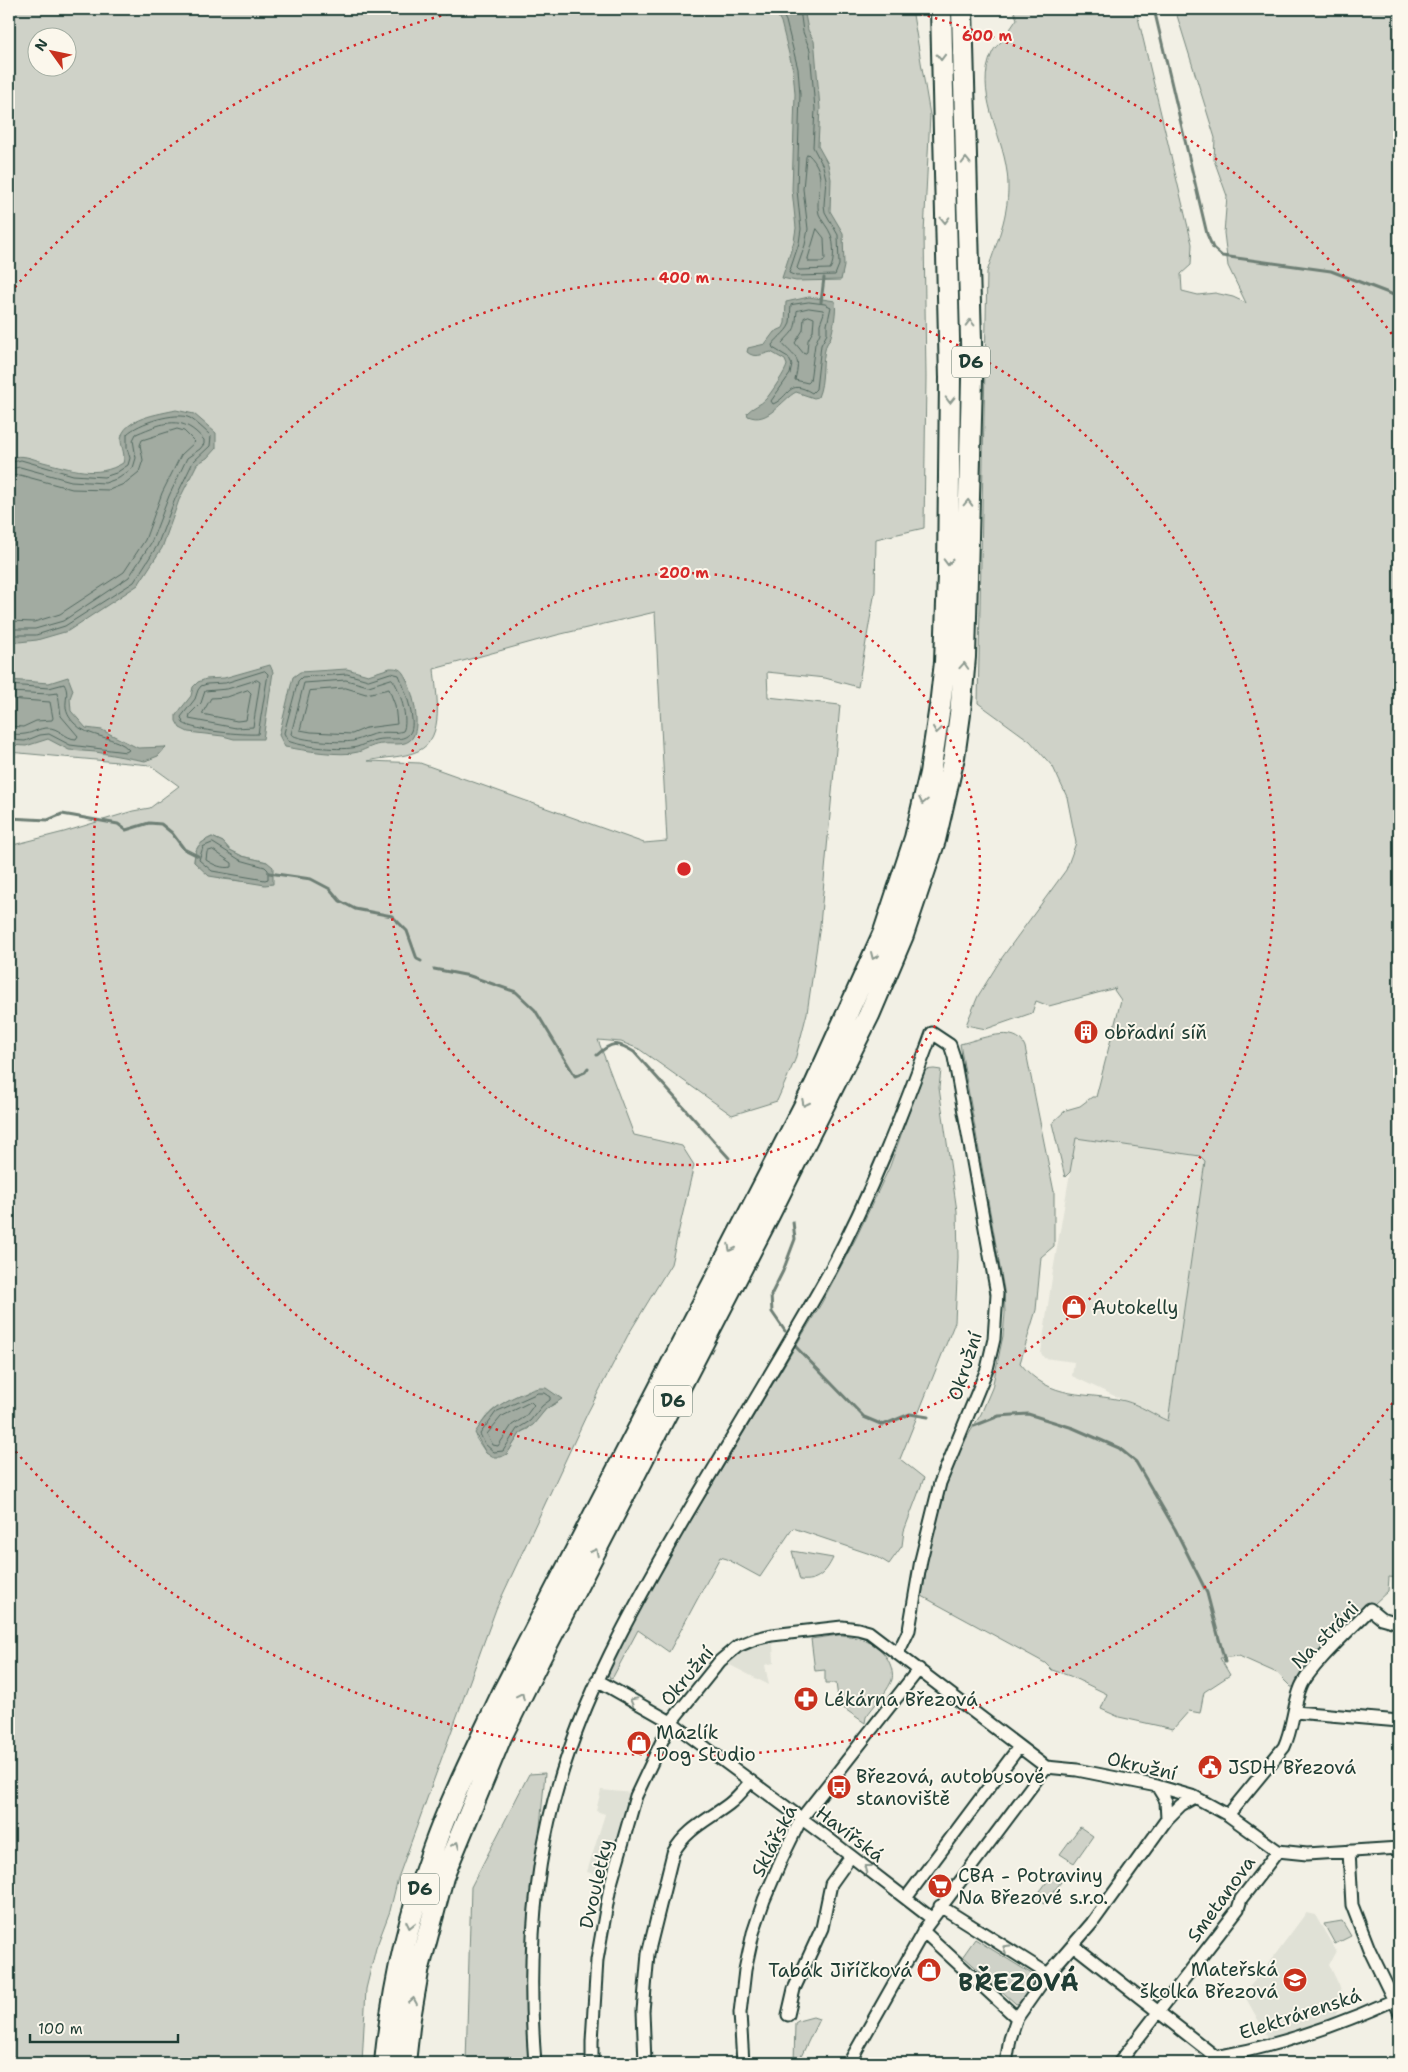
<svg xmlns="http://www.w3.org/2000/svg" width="1408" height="2072" viewBox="0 0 1408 2072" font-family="'Shantell Sans',sans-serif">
	<rect width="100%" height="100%" fill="#f2f0e5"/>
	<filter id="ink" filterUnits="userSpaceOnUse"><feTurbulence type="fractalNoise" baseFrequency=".02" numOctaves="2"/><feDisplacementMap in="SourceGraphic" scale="10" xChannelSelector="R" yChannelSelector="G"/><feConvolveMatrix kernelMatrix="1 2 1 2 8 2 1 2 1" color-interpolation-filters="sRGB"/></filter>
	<g filter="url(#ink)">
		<path fill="#e0e1d6" d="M1076,1138L1200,1156L1205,1161L1168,1421L1072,1376L1074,1362L1044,1358L1041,1353L1053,1271Z
			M773,1642L774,1663L765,1665L769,1685L726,1663L740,1652Z
			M601,1790L633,1793L608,1878L587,1872L605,1814L596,1811Z
			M1306,1913L1315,1915L1336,1951L1329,1964L1345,1998L1331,2023L1270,2041L1243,1993L1266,1967Z"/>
		<path fill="#cfd2c8" stroke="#77887e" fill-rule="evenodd" d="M9,9H912L930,115L924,233L926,377L924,528L876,539L875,591L858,687L825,678L767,672L768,697L840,705L820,925L807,1013L795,1060L777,1101L732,1115L639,1049L621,1042L598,1040L634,1135L682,1146L694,1165L671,1264L628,1335L587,1414L496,1609L398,1878L390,1911L376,1948L366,1989L362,2063H9V846L64,832L133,811L150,808L179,786L150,765L9,752ZM38,38H68V68H38ZM655,612L667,841L644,843L420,763L368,761C383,757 403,758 418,751C446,738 436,693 434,669L557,635ZM212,837L223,842L230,850L242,856L267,862L250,882L222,879L194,862C195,847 199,843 212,837ZM529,1390L558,1402L546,1409L528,1429L521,1432L507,1454L486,1453L476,1438C483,1409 504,1403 529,1390Z
			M1013,9H1136L1192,244L1191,265L1181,274L1182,291L1198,295L1215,293L1233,297L1246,303L1228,266L1224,233L1227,196L1214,160L1215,138L1175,9H1399V1578L1389,1577L1388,1591L1374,1604L1372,1603L1302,1674L1296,1687H1291L1277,1673L1239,1656L1220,1658L1230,1675L1204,1692L1200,1713L1189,1711L1173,1729L1119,1717L1101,1709L1107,1694L1070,1676L1052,1670L1045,1663L922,1596L929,1553L946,1486L955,1462L966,1439L981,1414L992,1388L1003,1336L1005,1313L1004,1290L960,1044C978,1040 1017,1023 1025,1047L1054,1192V1246L1041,1257L1036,1310L1020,1363C1051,1402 1087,1391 1125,1401C1140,1405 1154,1415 1168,1421L1205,1161L1200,1156L1076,1138L1070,1172L1065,1177L1052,1123L1066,1110L1080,1106L1092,1097H1096L1121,1000L1114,990L1116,988L1049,1006L1036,1001L1032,1013L986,1029L966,1025L978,996L1001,959L1066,870L1076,843L1067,797L1053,767L1030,741L978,703L987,272C998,238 1012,209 1007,172C1002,132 974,92 992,53C994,48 998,45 1002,41C1007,34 1012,26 1017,19Z
			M934,1069L941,1070L939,1088L957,1211L958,1257L955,1322L900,1459L924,1478L904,1531L902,1546L889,1564L876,1556L793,1528L760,1577L727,1559L720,1557L669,1652L638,1630L613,1677L610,1678L607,1672L609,1665L684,1532L821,1304L856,1238L890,1166L924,1070Z
			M792,1551L833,1558C826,1573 817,1582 800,1580Z
			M839,1635C859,1636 882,1644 890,1664C892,1669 894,1677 891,1682C885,1695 874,1705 866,1717L865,1723L839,1705L836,1683H825V1670L815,1671L811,1639Z
			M545,1773L528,1956V2063H466L471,1887L529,1774Z
			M1080,1827L1093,1836L1074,1863L1060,1854Z
			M1052,1875L1061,1882L1044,1904L1035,1898Z
			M1342,1921L1351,1936L1335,1944L1324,1924Z
			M975,1939L1035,1976L1037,1980L1019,2003L1016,2004L963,1956Z
			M813,2017L819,2019L798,2063H794L795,2023L798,2021Z"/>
		<path fill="#a2aba1" stroke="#6e7f75" d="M774,9H804L808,30L814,41L815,49L820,108L818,146L828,164L831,179L830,211L843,233L844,266L841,280L796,281L782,278L794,241L796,228L792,190L795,94L793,70L781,22Z
			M809,297L835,301C837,308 833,332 830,339C829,341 827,343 826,346C821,362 825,381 818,397L814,398L796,392C781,400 768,425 748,416L747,413C752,407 761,405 766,399C771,393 786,371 787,365L785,360L771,352C762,354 755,359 747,352L748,348L765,344L774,332L783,328L785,323L786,302Z
			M176,410L194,414L216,433V448L207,458L197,464L179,500L162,548L138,585L68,631L37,640L19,642L9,640V458C23,454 30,458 43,462C71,469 97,479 123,463C126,455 121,447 121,440C122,418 160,414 176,410Z
			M270,665L273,672L263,739H234L223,736L188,732L180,728L176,721V715L191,696L193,687L198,682L206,679L224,678Z
			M390,668C395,668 400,668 403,673C412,685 424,732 409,741C402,746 392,743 383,744C374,744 367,749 358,752C341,757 303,750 285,747L279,735L293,677L300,672L347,669L368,675Z
			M68,677L73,690L70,698L71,711L86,728L102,730L138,748L166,747L158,756L145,761L96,752L69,750L48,739L26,746L9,745V680L49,683Z
			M212,837L223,842L230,850L242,856L267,862L273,867V884L265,885L209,876L194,862C195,847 199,843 212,837Z
			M538,1388H546L562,1399L546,1409L533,1425L521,1432L507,1454L501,1457H492L486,1453L475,1433C491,1407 509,1397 538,1388Z"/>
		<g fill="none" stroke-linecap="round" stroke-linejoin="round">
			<path stroke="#536960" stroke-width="1" d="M780,9L786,21L798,69L800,94L797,190L801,229L799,243L789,273L796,276L835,275L839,265L838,235L825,212L824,205L826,179L823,166L813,147L815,109L810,50L803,32L800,9
				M808,154C830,174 814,194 819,214C822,222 828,227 831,235C834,243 835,262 830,269L799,270L797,268L805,245L808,229L803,189L806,157Z
				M817,229L824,238L825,260L823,262H809L808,259Z
				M809,302L825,304L831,307L827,325V334L821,345L816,389L812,393C788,378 790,397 773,404L771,401L790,374L792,365L788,357L773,348L772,345C778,337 789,330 790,322C791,317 790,311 791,305Z
				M809,308L823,310L824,313L820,324V333L815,344L810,381L808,383L795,380C801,354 796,360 782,343C796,328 795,331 797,311Z
				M809,316L814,318L813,331L808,340L807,352L804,354L795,343L803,330L804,318Z
				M9,463L21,460L73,475L104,477L116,473L128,465L130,458L127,448V434C138,423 176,411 190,418C195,421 207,432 211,436L210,446L193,462L175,499L157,546L134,582L65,626L36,635H9
				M9,469L20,467L71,481L105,483L119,478L133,468L136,458L133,440L136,434C165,422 182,414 204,440V444L200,449L187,458L169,496L151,543L129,577L63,621L35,629H9
				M9,476L20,475L72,489L109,490L124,484L139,472L143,460L140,445L142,440L177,429L184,431L195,442L181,455L162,493L145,540L124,572L60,614L34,622L9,621
				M265,671L268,674L258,734C243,735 194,731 183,723L181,717L195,699L198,690L201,686L207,684L225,683Z
				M391,673L399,675C404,687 416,719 411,731C406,742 392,738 383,739C373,739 366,744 357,747C343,751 302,747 288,741L284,733L298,681L302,677L347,674L368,680Z
				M392,679C400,687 409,722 403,731C395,734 387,731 379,733C370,734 362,739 353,741C342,743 298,741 291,734L304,683L346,680L368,686Z
				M257,680L260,682L253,727L236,728L189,719L190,714L201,703L205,691L227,689Z
				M9,685L49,688L64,684C72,697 58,706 74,723C87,738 118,736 129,750L126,752L70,745L49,734L40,735L25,741L9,740
				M346,688L366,694L389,689L395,705L397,724L366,728L352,734L311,732L300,730L310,691Z
				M248,690L251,693L246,720L237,721L202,714L211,698L227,697Z
				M9,692L49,694L58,693L61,716L78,736L76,739C65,739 59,727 47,728C39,728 33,733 25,734C20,735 14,734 9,734
				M9,699L50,702L53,718L52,720L36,721L23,727L9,726
				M213,843L240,860L265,867L268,870V879L265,880L212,871L199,860L203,847Z
				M213,850L232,863V867C222,869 214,865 206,860L207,852Z
				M538,1393H544L550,1397V1400L542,1406L530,1421L517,1429L503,1451L494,1452L485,1444L480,1434L496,1412Z
				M531,1402L534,1405L525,1417L512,1425L498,1446L493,1445L487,1434L501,1417Z"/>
			<path stroke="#6e7f75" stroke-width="3" d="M1154,9L1207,234L1213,248L1222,256L1331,271L1399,297
				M821,302L824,278
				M9,818L48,820L62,814L74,816L118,824L126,830L149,823L161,824L172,833L184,849L198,856
				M269,873L311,879L330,889L340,901L355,909L392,916L407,931L417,959L421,961
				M434,969L470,976L516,992L535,1010L575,1076L585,1072L588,1068
				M597,1055C611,1042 617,1041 634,1052L729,1158
				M785,1331L772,1312L771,1295L783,1271L795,1239L793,1222
				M795,1346L864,1417L883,1425L910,1414L928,1417
				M974,1426L999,1416L1028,1414L1073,1428L1119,1448L1136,1462L1175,1529L1207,1593L1225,1662"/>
			<defs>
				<path id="street" d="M597,1680L671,1722L825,1836L931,1918
					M1295,1712L1399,1721
					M1157,1786L1166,1801L1167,1819
					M1228,1815L1284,1747C1293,1728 1293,1706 1301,1687C1309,1667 1353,1627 1370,1609L1381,1618L1399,1623
					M1349,1851L1352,1905L1369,1949L1399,2011
					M906,1898L1019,1747
					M940,1906L1048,1974
					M923,1931L1017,2018
					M1073,1945L1216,2057L1218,2063
					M788,2015L794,1989L822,1928L831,1884L851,1856
					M1216,2057C1277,2046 1337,2026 1394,2000
					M535,2063C528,1975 531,1885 554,1800C581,1699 632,1609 684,1519C732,1437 783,1355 830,1271C871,1194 902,1114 932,1033L950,1045L954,1057L997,1294L994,1339L987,1369L940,1483L921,1560L909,1630L898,1653
					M592,2063V2041L597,1960L610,1887L636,1796L671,1722L720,1661L738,1646L755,1639L772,1635L842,1627L858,1629L869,1632L1046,1767L1077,1770L1157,1786L1195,1797L1228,1815L1278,1851L1307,1854L1399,1848
					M645,2063L643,2011L648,1954L673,1853C686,1829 708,1820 729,1804C737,1798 744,1789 751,1781
					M743,2063L740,2013L745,1970L753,1933L764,1900L782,1858L801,1819L919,1669
					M849,2063L926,1927L1046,1767
					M1006,2063L1010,2039L1017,2018L1048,1974L1092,1923L1167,1819L1181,1805L1195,1797
					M1119,2063L1238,1909L1241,1899L1278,1851"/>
				<path id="highway" d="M385,2063C392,1991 408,1918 433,1849C452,1796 478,1745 502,1694L815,1085L884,932L915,838L930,773L940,706L945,662L948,574L950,378L941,9
					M405,2063L410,2018L418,1972L443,1877L501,1737L540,1658L769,1215L869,1015L903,935L935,840L954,757L960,714L965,657L972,378L962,9"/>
			</defs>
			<use href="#street" stroke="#1f3d34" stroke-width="15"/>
			<use href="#highway" stroke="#1f3d34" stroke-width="24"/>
			<use href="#street" stroke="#fbf7ec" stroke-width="11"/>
			<use href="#highway" stroke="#fbf7ec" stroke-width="20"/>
		</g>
		<defs><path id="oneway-chevron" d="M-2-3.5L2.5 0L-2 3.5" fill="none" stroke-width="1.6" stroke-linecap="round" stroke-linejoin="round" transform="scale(1.25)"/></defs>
		<g stroke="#8d9a90">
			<use href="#oneway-chevron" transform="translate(941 57) rotate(89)"/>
			<use href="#oneway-chevron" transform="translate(966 161) rotate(-91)"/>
			<use href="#oneway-chevron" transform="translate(945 220) rotate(89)"/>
			<use href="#oneway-chevron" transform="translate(970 323) rotate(-91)"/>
			<use href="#oneway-chevron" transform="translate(950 400) rotate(91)"/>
			<use href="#oneway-chevron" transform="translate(968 503) rotate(-88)"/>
			<use href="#oneway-chevron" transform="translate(948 562) rotate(91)"/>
			<use href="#oneway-chevron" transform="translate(964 666) rotate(-86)"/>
			<use href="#oneway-chevron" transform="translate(937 730) rotate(98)"/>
			<use href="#oneway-chevron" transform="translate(923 801) rotate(103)"/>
			<use href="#oneway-chevron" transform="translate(874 956) rotate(114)"/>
			<use href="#oneway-chevron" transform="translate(805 1103) rotate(117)"/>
			<use href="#oneway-chevron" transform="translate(731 1248) rotate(117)"/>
			<use href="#oneway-chevron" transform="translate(595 1552) rotate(-63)"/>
			<use href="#oneway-chevron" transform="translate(521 1696) rotate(-64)"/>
			<use href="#oneway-chevron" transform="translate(633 1701) rotate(-151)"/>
			<use href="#oneway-chevron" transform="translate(456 1845) rotate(-68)"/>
			<use href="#oneway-chevron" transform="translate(867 1868) rotate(-143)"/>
			<use href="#oneway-chevron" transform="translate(410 1925) rotate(102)"/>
			<use href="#oneway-chevron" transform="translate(1006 1948) rotate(-148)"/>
			<use href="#oneway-chevron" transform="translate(413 2001) rotate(-80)"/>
		</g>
	</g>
	<g fill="none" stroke="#d62828" stroke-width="2.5" stroke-dasharray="2.5 5">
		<circle cx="684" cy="869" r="296"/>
		<circle cx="684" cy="869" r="591"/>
		<path d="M1397 1397A887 887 0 0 1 10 1445M10 293A887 887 0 0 1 462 10M906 10A887 887 0 0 1 1397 341"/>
	</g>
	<defs>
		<symbol id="building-disc" viewBox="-11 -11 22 22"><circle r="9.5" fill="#c8321e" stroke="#fbf7ec"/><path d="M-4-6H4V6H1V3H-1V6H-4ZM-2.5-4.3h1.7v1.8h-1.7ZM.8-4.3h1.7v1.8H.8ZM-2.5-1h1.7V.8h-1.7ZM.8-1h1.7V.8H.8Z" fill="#fff"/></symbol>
		<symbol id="shop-disc" viewBox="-11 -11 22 22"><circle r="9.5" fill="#c8321e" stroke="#fbf7ec"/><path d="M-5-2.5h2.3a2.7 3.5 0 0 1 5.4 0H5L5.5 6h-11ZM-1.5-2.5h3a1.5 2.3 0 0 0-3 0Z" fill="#fff"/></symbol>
		<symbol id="pharmacy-disc" viewBox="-11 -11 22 22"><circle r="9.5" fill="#c8321e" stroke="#fbf7ec"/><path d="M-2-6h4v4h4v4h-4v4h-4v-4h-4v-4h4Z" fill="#fff"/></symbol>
		<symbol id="civic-disc" viewBox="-11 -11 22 22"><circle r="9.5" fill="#c8321e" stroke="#fbf7ec"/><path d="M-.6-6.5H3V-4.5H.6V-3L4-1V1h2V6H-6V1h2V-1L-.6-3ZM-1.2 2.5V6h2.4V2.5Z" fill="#fff"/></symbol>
		<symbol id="bus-disc" viewBox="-11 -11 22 22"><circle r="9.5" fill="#c8321e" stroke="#fbf7ec"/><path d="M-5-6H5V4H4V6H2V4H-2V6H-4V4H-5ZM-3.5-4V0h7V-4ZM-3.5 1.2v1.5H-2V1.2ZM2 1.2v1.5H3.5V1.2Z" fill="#fff"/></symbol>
		<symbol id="supermarket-disc" viewBox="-11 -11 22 22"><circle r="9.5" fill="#c8321e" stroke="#fbf7ec"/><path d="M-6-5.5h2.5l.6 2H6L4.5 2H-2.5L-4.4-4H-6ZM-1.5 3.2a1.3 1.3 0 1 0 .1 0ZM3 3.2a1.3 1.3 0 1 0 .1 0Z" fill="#fff"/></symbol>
		<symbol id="school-disc" viewBox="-11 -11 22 22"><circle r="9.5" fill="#c8321e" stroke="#fbf7ec"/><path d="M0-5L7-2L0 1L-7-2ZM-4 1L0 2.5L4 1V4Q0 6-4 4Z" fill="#fff"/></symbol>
	</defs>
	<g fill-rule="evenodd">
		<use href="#building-disc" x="1072" y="1018" width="28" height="28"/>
		<use href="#shop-disc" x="1060" y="1293" width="28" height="28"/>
		<use href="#pharmacy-disc" x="792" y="1685" width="28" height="28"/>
		<use href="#shop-disc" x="625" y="1729" width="28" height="28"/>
		<use href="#civic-disc" x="1196" y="1753" width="28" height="28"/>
		<use href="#bus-disc" x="825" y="1773" width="28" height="28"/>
		<use href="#supermarket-disc" x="926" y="1872" width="28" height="28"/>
		<use href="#shop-disc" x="915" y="1956" width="28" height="28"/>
		<use href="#school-disc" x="1281" y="1966" width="28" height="28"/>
	</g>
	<g text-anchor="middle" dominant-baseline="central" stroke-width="4" stroke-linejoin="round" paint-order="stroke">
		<g fill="#fbf7ec" stroke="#61756b" stroke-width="1">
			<rect x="952" y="346.5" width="38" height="31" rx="4"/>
			<rect x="654" y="1385.5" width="38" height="31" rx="4"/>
			<rect x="401" y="1873.5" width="38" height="31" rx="4"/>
		</g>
		<g font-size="18" font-weight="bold" fill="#1f3d34">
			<text x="971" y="362">D6</text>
			<text x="673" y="1401">D6</text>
			<text x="420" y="1889">D6</text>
		</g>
		<g font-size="19" fill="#1f3d34" stroke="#fbf7ec" text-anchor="start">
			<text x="1104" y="1032">obřadní síň</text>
			<text x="1092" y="1307">Autokelly</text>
			<text x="824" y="1699">Lékárna Březová</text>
			<text x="656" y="1732">Mazlík<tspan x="656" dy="22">Dog Studio</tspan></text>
			<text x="1228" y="1767">JSDH Březová</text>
			<text x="856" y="1776">Březová, autobusové<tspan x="856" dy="22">stanoviště</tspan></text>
			<text x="958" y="1875">CBA - Potraviny<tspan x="958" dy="22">Na Březové s.r.o.</tspan></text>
			<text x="1278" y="1969" text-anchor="end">Mateřská<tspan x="1278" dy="22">školka Březová</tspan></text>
			<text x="912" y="1970" text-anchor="end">Tabák Jiříčková</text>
		</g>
		<g font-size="19" fill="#1f3d34" stroke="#fbf7ec">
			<text transform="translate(965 1366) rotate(-72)">Okružní</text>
			<text transform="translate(1325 1635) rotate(-45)">Na stráni</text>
			<text transform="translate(687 1676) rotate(-50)">Okružní</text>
			<text transform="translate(1142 1766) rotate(13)">Okružní</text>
			<text transform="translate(850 1834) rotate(37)">Havířská</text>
			<text transform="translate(774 1841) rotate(-63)">Sklářská</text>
			<text transform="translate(596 1884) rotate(-77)">Dvouletky</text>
			<text transform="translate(1221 1899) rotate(-54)">Smetanova</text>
			<text transform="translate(1300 2014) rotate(-18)">Elektrárenská</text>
		</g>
		<g font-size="24" font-weight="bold" letter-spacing="1" fill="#1f3d34" stroke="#fbf7ec">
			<text x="1019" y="1983">BŘEZOVÁ</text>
		</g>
	</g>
	<circle cx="684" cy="869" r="8" fill="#d62828" stroke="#fbf7ec" stroke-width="2.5"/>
	<g font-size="15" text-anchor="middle" font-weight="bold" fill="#d62828" stroke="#fbf7ec" stroke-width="4" stroke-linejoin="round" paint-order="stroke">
		<text x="987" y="41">600 m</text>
		<text x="684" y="283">400 m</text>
		<text x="684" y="578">200 m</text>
	</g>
	<rect width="1408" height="2072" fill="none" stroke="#fbf7ec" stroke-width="30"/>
	<rect x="15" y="15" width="1378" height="2042" fill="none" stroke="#1f3d34" stroke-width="2" filter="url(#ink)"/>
	<g transform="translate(52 52) rotate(303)"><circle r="24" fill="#fbf7ec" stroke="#a3ada2"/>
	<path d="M0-4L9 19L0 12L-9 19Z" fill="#c8321e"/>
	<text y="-8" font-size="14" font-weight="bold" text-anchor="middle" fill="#1f3d34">N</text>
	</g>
	<path d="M30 2034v8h148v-8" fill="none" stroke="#1f3d34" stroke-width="2.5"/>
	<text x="38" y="2034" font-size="15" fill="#1f3d34" stroke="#fbf7ec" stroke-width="4" paint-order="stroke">100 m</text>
</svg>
